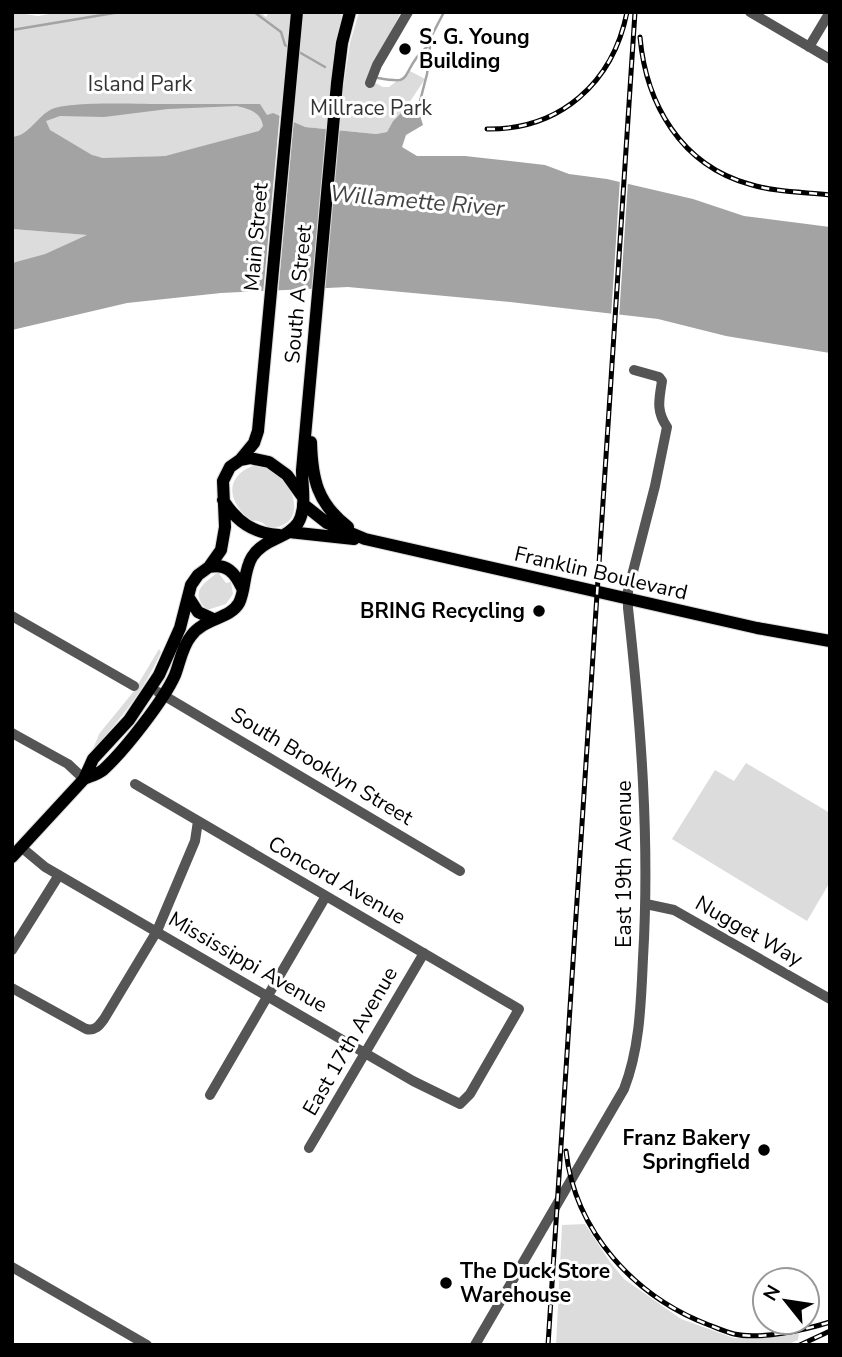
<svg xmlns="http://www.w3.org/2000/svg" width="842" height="1357" viewBox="0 0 842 1357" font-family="'Nunito Sans',sans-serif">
	<rect width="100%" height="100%" fill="#fff"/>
	<path fill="#dcdcdc" d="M12,12L38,16L60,12H260L266,17L269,12H291L304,15L305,12H342L333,82L344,83L350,43L359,12H401L367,79L383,87H389L410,71L425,79L405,109L393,121L387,132L376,134L305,127L276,129L165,156L116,158H103L12,140Z
		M12,229L88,235L45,254L12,263Z
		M252,466C291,463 316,528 268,528C264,522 257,520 251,521C230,504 222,479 252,466Z
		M218,572L226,583L231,582L233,594L226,604L207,610C189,592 203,584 218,572Z
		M159,649L161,652C145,688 120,721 93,749L99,734L134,691Z
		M746,763L830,813V882L807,921L672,839L715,770L734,781Z
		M585,1224L610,1262L624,1279L681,1319L734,1338L799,1333L798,1340L786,1345H556L562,1225Z"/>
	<path fill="#a3a3a3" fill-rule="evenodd" d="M164,104H260L267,115L273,113L305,127L376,134L387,132L393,121L405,109H418L423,125L406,135L402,147L417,156H465L545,165L569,174L607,179L693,199L744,216L830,227V353L726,336L658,319L510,302L348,287L221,293L127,303L12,330V263L45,254L87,235L12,229V137C29,136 37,116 52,109C71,101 140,104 164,104ZM237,106C249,109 261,112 263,126L259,131L165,156L103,158L92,155L50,130L46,121L60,116L104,117L168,109Z"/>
	<path fill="#fff" d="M280,112L294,118L278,294H263Z
		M620,179L628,181L619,318L611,317Z"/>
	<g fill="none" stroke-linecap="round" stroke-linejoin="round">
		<path stroke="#a3a3a3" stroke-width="2.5" d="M254,12L281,32L285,45L290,48
			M12,30L120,12
			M299,52L325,67
			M378,78C411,84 401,79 417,57C421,52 426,48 430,44
			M418,109L427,74L431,37L444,12"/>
		<defs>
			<path id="major" d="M311,442C312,479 317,503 348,527
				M240,460L254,443L258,431L297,12
				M223,500C237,522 253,533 279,535
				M303,504L327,523L365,539L757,628L830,641
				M289,532L354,539
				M209,567C227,563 235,573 242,588
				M189,598L198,612L213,619
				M84,779C91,776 98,774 103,770C124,751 164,700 175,675C180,662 182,647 191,636C204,618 230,619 239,603C246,589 243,572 252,557C263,539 287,539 298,523C307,508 302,486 302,470L337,83L342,43L350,12
				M12,857L84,779L93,759L129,720L159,675L180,628L191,585L198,575L209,567L221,550L225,527L223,481L230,467L240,460L250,458L269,462L287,475L302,496"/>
		</defs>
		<use href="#major" stroke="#dbdbdb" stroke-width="14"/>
		<path stroke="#555" stroke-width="10" d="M750,12L830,59
			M809,47L830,12
			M370,83L377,65L408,12
			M12,616L134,686
			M158,692L460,871
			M12,733L68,764L84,779
			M21,847L45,867L413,1081L460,1104L470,1094L519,1009L135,784
			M646,904L674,910L830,999
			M12,950L59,875
			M12,988L86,1029C95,1031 99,1026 104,1019L157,931L195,841L198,821
			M210,1095L326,896
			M309,1148L424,953
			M12,1267L147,1345
			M475,1345L624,1089C640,1048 641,1002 643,958C650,841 641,725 628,608V591L655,486L667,427C656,411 659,400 662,381L659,377L634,370"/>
		<use href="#major" stroke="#000" stroke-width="12"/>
		<defs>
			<path id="rail" d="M640,37C646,104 681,165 749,184C774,192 803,192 830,195
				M487,129C560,130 613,83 627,12
				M566,1151C575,1232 635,1297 709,1325C717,1328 726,1332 734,1334C760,1340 805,1330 830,1322
				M548,1345L635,12
				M800,1345L830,1331"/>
		</defs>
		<use href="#rail" stroke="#000" stroke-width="5"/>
		<use href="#rail" stroke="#fff" stroke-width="2.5" stroke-dasharray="8" stroke-linecap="butt"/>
	</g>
	<g fill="#000" stroke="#fff" stroke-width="2.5">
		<circle cx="405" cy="49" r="7"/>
		<circle cx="539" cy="611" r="7"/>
		<circle cx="764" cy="1150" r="7"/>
		<circle cx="446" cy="1283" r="7"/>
	</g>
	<g text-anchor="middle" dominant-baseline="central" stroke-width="6" stroke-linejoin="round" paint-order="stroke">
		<g font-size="21" font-weight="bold" fill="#000" stroke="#fff" text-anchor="start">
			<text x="419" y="37">S. G. Young<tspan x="419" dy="24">Building</tspan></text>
			<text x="525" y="611" text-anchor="end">BRING Recycling</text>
			<text x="750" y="1138" text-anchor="end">Franz Bakery<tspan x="750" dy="24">Springfield</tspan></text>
			<text x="460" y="1271">The Duck Store<tspan x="460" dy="24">Warehouse</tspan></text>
		</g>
		<g font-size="21" fill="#333" stroke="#fff">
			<text x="140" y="84">Island Park</text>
			<text x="371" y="108">Millrace Park</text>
		</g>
		<g font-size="21" fill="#000" stroke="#fff">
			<text transform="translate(256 237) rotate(-85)">Main Street</text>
			<text transform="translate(298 294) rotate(-85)">South A Street</text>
			<text transform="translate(601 573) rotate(13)">Franklin Boulevard</text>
			<text transform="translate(322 766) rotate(31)">South Brooklyn Street</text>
			<text transform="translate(624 864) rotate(-90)">East 19th Avenue</text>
			<text transform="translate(337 880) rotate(30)">Concord Avenue</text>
			<text transform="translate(749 931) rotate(30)">Nugget Way</text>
			<text transform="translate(248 962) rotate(30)">Mississippi Avenue</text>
			<text transform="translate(350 1041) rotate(-60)">East 17th Avenue</text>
		</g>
		<g font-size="23" font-style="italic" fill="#444" stroke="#fff">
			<text transform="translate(417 201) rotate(5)">Willamette River</text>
		</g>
	</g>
	<rect width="842" height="1357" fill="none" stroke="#000000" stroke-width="28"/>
	<g transform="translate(786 1301) rotate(300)"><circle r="33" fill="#ffffff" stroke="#999999" stroke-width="2"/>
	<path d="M0-5L12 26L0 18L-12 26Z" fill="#000000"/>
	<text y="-10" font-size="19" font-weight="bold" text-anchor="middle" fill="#000000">N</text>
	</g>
</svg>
